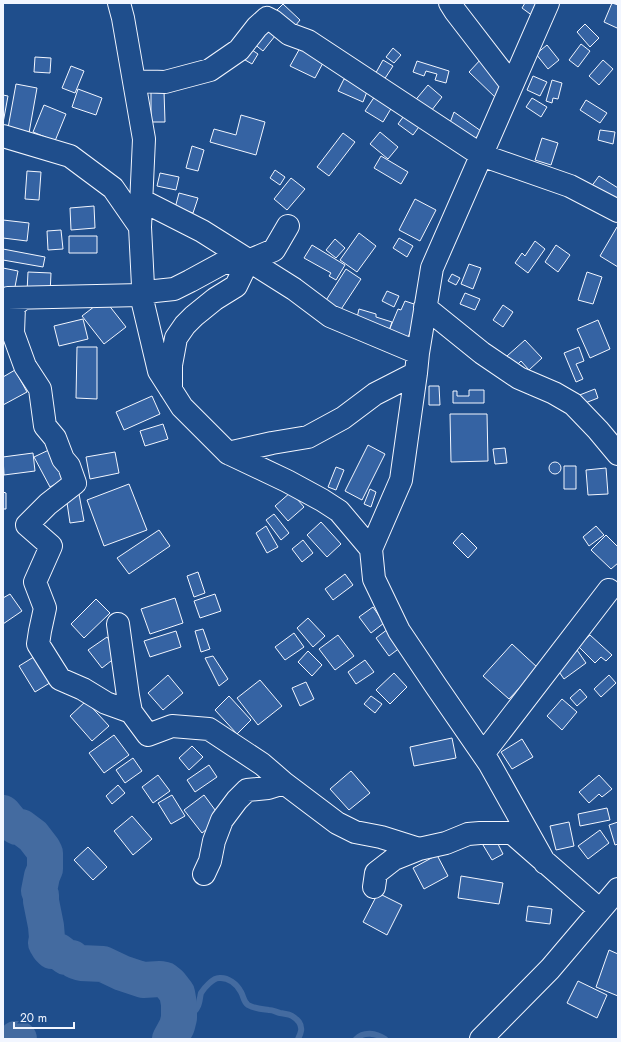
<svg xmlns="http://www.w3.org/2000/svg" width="621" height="1042" viewBox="0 0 621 1042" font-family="Jost,sans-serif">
	<rect width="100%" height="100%" fill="#1f4e8c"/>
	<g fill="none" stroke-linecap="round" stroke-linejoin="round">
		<path stroke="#446ba0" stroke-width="6" d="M179,1018C188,1017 197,1012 199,1003C200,1000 200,996 201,993C204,988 213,978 219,978C228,977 237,984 241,992C244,997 243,1001 248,1005C255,1009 261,1009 269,1010C273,1010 276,1012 280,1013C290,1015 292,1014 299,1022C303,1028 301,1033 298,1039
			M356,1039C364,1031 376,1033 385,1039"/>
		<path stroke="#446ba0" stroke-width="36" d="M3,813L12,824L17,827H21L33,836L43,849L45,853V869L42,876L39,891L41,895V901L46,926L47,938L46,943L49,948L52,951H58L66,957L72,958L75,961L81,963L103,964L122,973L143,980L160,979L165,980L170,984L177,993L179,1004V1018L177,1026L170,1039
			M16,1039H19"/>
	</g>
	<path fill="#3563a3" stroke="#f2f6ff" d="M525,3H535L544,9L537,19L522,8Z
		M612,3L618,5V26L617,28L604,22Z
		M283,4L300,20L291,31L273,14Z
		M268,23L279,31L263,51L253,43Z
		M585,24L599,38L590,47L577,32Z
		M581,44L590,51L578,67L569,60Z
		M547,45L559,60L548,69L536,54Z
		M246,46L258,54L252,64L240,57Z
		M300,48L324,61L315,78L290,66Z
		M393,48L401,55L394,63L386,57Z
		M35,57L51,58L50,73L34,72Z
		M482,58L510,85L497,99L469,72Z
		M383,60L393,66L382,83L373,78Z
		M603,60L613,69L599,85L589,76Z
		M417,61L449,71L446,83L435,80L437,74L426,71L424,76L413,72Z
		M71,66L84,71L75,93L62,88Z
		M533,76L547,82L540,96L527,90Z
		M344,79L368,89L363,102L338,91Z
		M552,80L562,83L558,99L553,98L552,103L546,101Z
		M16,84L37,88L29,133L8,128Z
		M428,85L442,97L428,115L413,103Z
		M78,89L102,98L96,115L72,107Z
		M164,91L165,122H151V92Z
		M3,95L8,96L3,123Z
		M375,96L392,107L383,122L365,111Z
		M532,98L547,107L541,117L526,107Z
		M586,100L607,113L600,123L580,110Z
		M44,105L66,114L55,141L33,132Z
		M454,112L481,131L471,145L448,128Z
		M406,113L421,124L413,135L398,124Z
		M241,115L265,122L256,155L210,142L214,129L236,135Z
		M600,130L615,132L613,144L598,140Z
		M380,132L398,147L388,159L370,144Z
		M343,133L355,142L329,176L317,167Z
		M542,138L558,143L551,165L535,160Z
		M192,146L204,150L198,171L186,168Z
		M381,156L408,172L401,184L374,168Z
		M275,170L285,177L280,185L270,178Z
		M27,171L41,172L39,200L25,199Z
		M160,173L179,177L176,190L157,186Z
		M599,176L618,188V200L591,187Z
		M291,178L305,189L287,210L274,199Z
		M179,193L198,198L193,213L175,208Z
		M415,199L436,210L420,241L399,230Z
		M94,206L95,228L71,230L70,208Z
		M3,220L29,223L27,241L3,238Z
		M617,227L618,228V267L600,256Z
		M61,230L63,249L48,250L47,231Z
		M359,233L376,246L357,272L340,260Z
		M69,236H97V253H69Z
		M399,238L413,246L407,257L393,248Z
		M335,239L345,248L336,258L326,250Z
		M535,241L545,249L528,273L515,263L522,253L525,256Z
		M312,245L345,265L336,280L329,276L331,273L304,258Z
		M556,245L570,255L558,272L545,262Z
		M3,249L45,257L43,267L3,260Z
		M469,264L481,268L473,289L461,284Z
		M3,268L18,271L14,292L3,290Z
		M346,269L361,279L338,314L323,305Z
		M28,272L51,273L50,294L27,292Z
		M587,272L602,277L593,304L578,300Z
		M452,274L460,278L456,285L448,281Z
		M387,291L399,296L394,307L382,301Z
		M465,293L480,299L475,310L460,304Z
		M104,299L126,327L104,344L82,316Z
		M405,301L420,306L407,340L388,333L398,309L401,310Z
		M503,305L513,312L503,327L493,320Z
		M359,309L376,314V317L392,322L389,331L356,322Z
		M83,319L88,339L59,346L54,326Z
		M598,320L610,349L590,358L577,329Z
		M525,340L542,358L529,370L521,361L516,366L507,356Z
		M77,347H97V399L76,398Z
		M579,347L584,361L576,364L583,379L576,382L564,353Z
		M15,370L27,392L3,405V377Z
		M429,386H439L440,405H429Z
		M595,389L598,398L580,405L577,396Z
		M469,390H484V403H453V391H457V396H469Z
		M152,396L160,414L124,430L116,412Z
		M450,414H487L488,461L451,462Z
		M163,424L168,439L145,446L140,431Z
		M368,445L385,454L362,500L345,491Z
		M53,448L68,478L50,487L34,457Z
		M505,448L507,463L495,464L493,449Z
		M115,452L119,473L90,479L86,457Z
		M33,453L35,471L4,475L3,457Z
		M549 468a6 6 0 1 1 12 0a6 6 0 1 1-12 0Z
		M564,466H576V489H564Z
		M336,467L344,470L336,490L328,487Z
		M606,468L608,494L588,495L586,470Z
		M129,484L147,530L104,546L87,500Z
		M370,489L376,492L371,507L364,504Z
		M3,492L6,493V509H3Z
		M291,492L304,507L288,521L275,506Z
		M79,494L84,521L70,523L66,496Z
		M274,514L289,533L281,540L266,520Z
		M321,522L341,544L327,557L307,535Z
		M266,526L278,547L267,553L256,533Z
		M596,526L604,535L589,546L583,537Z
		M159,530L170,546L129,574L117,558Z
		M462,533L477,548L468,558L453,543Z
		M606,535L618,547V563L611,569L591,550Z
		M303,540L313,553L302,562L292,549Z
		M198,572L205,593L194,597L187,576Z
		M345,574L353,585L333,600L325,589Z
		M10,594L22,611L3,624V598Z
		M215,594L221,611L200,618L194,601Z
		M175,598L183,623L150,634L141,609Z
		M96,599L110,613L84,638L71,624Z
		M373,607L384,623L371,633L359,617Z
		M308,618L325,636L313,647L297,628Z
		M203,629L210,649L201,652L195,631Z
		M388,629L401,647L389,656L376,638Z
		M176,631L181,647L150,657L144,641Z
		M294,633L304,647L285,660L275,647Z
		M338,635L354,656L335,670L319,649Z
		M590,635L612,655L606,661L601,657L595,663L578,646Z
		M107,637L120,654L102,668L88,650Z
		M512,644L538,668L509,699L483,676Z
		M577,650L586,663L564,679L555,666Z
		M308,651L322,665L312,676L298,662Z
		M37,655L53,681L35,692L19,666Z
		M213,656L228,679L219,686L205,658Z
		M365,660L374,672L356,684L348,672Z
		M394,673L407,687L390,704L376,690Z
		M168,675L183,693L163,710L148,693Z
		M609,675L616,683L601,697L594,689Z
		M260,680L282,706L258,725L237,698Z
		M306,682L314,699L300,706L292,688Z
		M580,689L587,697L577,706L570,698Z
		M229,696L251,720L237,734L215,710Z
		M371,696L382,704L375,713L364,704Z
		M562,699L577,712L562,730L547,716Z
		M86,701L109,726L92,741L70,716Z
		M114,735L129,755L104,773L89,753Z
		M452,738L456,758L414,766L410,747Z
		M522,739L533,757L512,769L501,752Z
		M192,746L203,757L189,770L179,758Z
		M133,758L142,771L125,783L116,770Z
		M209,765L217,777L195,792L187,780Z
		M351,771L370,793L349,810L330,789Z
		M158,775L170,791L153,803L142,787Z
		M599,775L612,789L602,797L599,794L589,803L579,792Z
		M118,785L125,793L112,804L106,796Z
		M172,795L185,816L171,824L158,803Z
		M204,795L221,818L202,833L184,810Z
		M607,808L610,820L580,826L578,814Z
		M132,816L152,839L133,855L114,831Z
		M569,822L574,846L556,850L550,826Z
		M618,822V844L615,845L609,825Z
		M600,830L609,843L588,859L578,846Z
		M495,838L503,854L492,860L483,845Z
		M88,847L107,867L93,880L74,860Z
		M437,855L448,876L424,889L413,868Z
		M461,876L503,883L499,904L458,898Z
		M378,893L402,905L387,935L363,922Z
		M528,906L552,909L550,924L526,921Z
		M609,950L618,954V996L596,987Z
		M578,981L607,995L597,1018L567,1003Z"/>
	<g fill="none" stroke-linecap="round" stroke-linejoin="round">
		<defs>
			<path id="minor" d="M119,3L123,18L144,139L140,227L143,286L141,295L159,371L182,407L228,453L287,481L322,500L339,511L371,549L374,579L399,631L436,686L489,763L545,863
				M450,3L455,11L512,85
				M134,81L165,82L210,70L239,50L257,27L267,18L273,21L289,34L308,41L481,155L570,186L618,211
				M3,136L70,156L113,188L140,227
				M141,200L202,231L294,289L330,316L418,353
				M8,298L141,295L155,291L174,289L190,281L223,263L248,261L274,250L288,226
				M23,298L14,306L13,333L25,366L40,389L45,426L55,438L63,459L69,466L75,483L48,504L27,525L51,546L35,582L45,608L40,631L38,644L60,679L83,689L106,703L131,712L148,735L172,726L209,729L262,764L284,783
				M425,307L482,353L519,378L554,393L573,404L598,430L618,454
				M171,390V365L176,338L185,325L194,316L215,299L236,286L248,261
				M228,453L272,443L308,437L343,418L375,394L416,373
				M371,549L401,480L416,373L418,353L432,268L548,3
				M118,624L128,696L131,712
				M483,754L609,590
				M204,874L210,861L214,841L222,820L237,800L247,790L268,788L284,783L337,823L355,832L381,837L419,849L446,843L468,834L480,833H512L600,910
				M374,887L376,873L394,859L419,849
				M481,1039L550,969L618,889"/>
		</defs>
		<use href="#minor" stroke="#f2f6ff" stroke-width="24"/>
		<use href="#minor" stroke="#1f4e8c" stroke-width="22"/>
	</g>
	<rect width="621" height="1042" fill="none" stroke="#f2f6ff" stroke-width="8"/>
	<path d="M14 1022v6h60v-6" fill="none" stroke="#f2f6ff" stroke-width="2"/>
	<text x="20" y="1022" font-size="12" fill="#f2f6ff" stroke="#1f4e8c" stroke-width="3" paint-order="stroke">20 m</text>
</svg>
